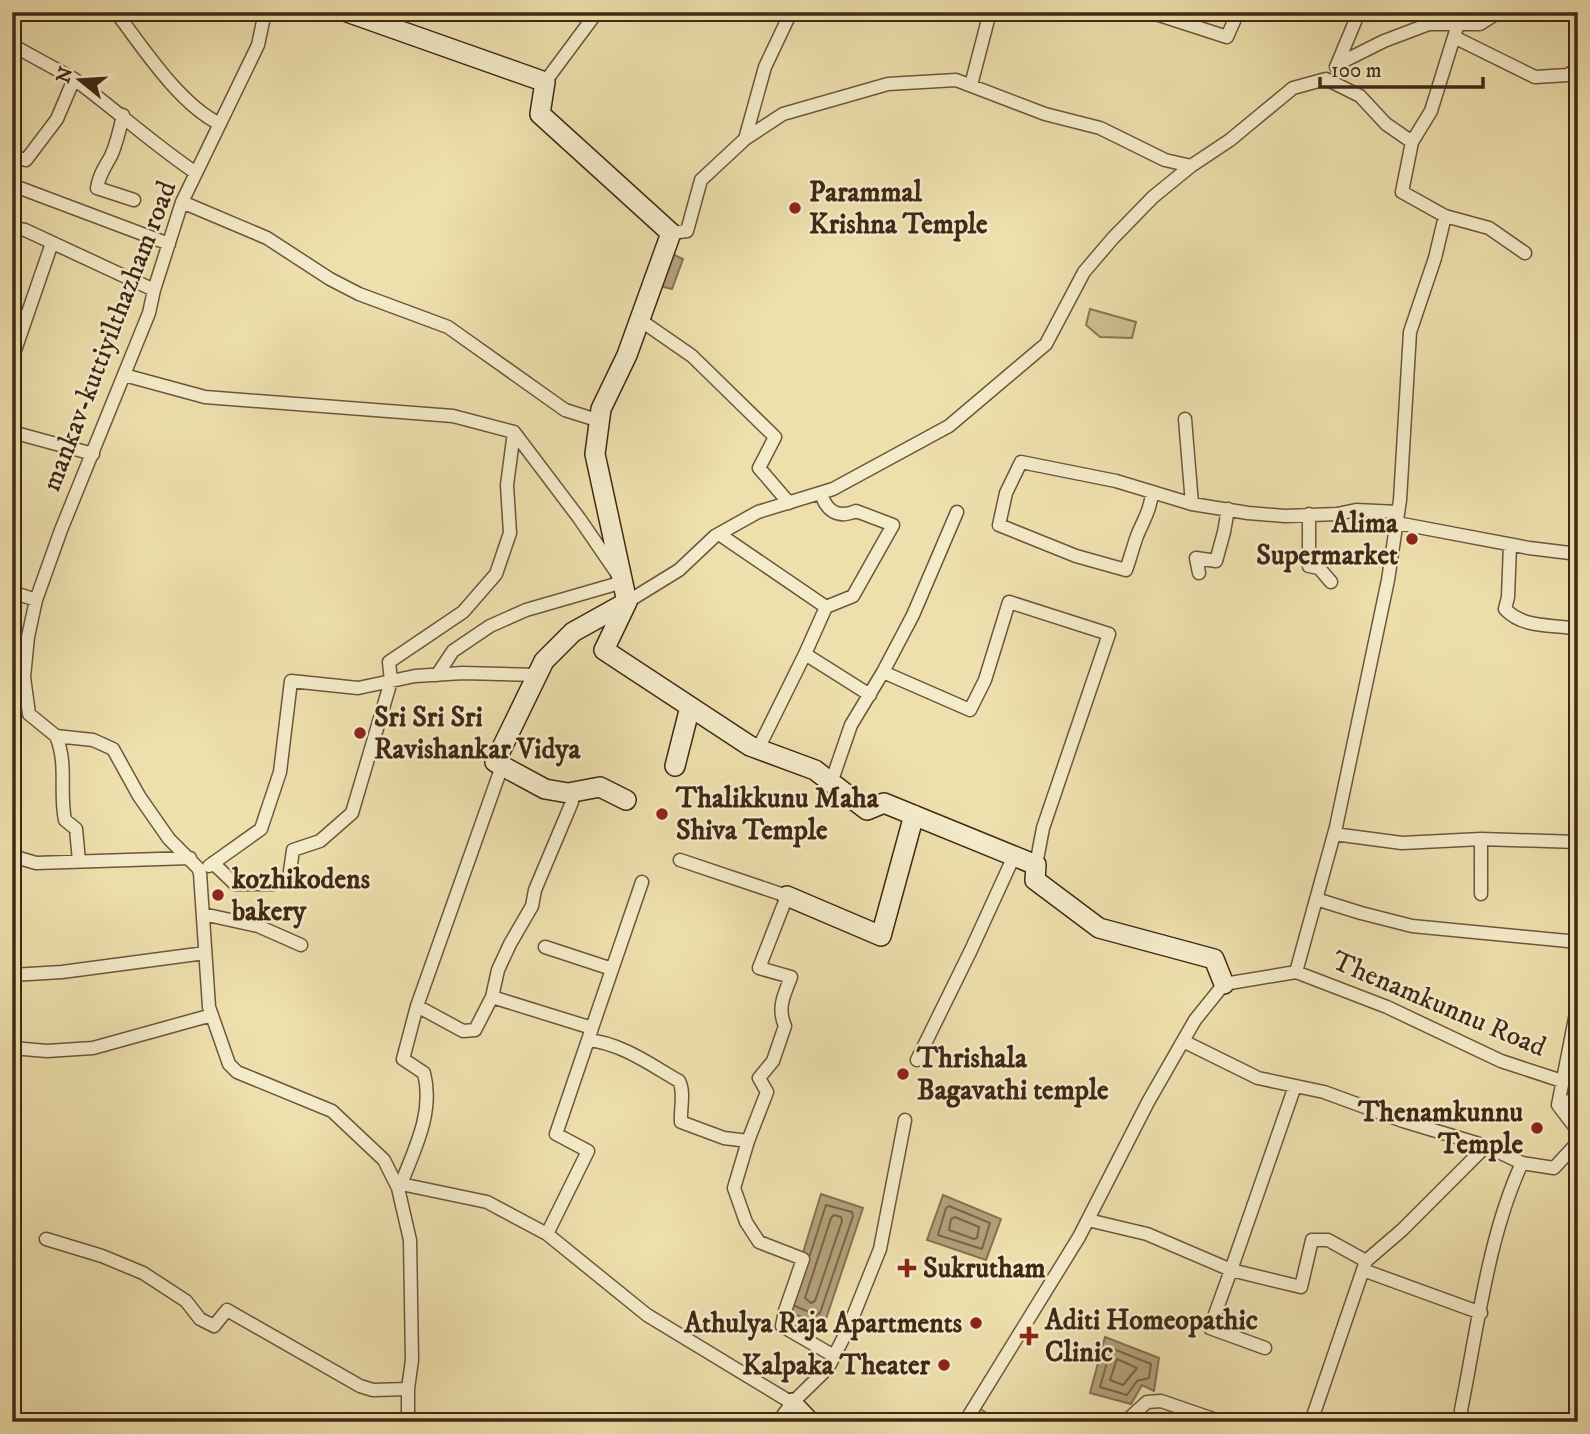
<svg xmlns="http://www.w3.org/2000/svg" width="1590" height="1434" viewBox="0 0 1590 1434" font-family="'IM FELL DW Pica',serif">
	<rect width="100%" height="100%" fill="#eee0ad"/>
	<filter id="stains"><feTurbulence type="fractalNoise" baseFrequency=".00286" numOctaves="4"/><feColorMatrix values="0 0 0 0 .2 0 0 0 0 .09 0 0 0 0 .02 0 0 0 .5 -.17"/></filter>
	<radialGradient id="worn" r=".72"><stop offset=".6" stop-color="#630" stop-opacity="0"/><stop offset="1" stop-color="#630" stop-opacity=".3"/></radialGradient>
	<path fill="#d0c193" stroke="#887454" stroke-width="2" d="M1090,309L1136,322L1132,338L1100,337L1086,325Z
		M979,1408L1000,1422H970Z"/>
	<path fill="#b3a17a" stroke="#857152" stroke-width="2" d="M668,252L683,259L672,289L656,285Z
		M821,1194L863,1208L824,1325L785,1311Z
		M943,1195L1001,1219L986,1260L927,1240Z
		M1105,1337L1159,1358L1154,1391L1142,1385L1131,1404L1090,1393Z"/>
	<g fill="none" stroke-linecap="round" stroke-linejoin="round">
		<path stroke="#7a6448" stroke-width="2" d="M949,1206L990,1223L982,1249L938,1235L946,1208Z
			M834,1215L841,1217L842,1221L815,1301L811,1303L805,1298L831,1218Z
			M955,1217L979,1227L977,1238L974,1239L949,1230L951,1219Z
			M795,1306L816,1315L820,1313L853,1216L852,1212L826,1205L810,1255
			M1111,1348L1151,1364L1149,1378L1137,1381L1127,1395L1100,1387Z
			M1117,1359L1137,1368L1123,1385L1110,1380Z"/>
		<defs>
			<path id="street" d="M116,12C143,48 180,105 220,124
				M265,12L258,45L182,202L154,290L149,313L61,530L36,600L28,637L24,677L29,714L56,736L93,740L113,749L139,796L169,839L198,868L200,873L209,1007L229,1064L237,1072L332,1111L384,1160L398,1188L410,1240L412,1360L408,1389V1422
				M1150,12L1227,37L1238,12
				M1454,37L1535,77L1568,75L1578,68
				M12,45L74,79L57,119L26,160L12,156
				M1338,64L1384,41L1429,24H1458
				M1336,67L1359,12
				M74,79C116,110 153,144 196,173
				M545,82L597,12
				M971,85L990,12
				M123,115C120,129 117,143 111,156C105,167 99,175 97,188L134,200
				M745,139L765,67L791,12
				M12,185L169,244
				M182,202L267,238L330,279L359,294L448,327L565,410L600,421
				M1445,216L1489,228L1525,253
				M12,228L25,230L154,290
				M671,233L687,231L701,180L745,139L783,114L888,84L956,80L1045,114L1100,128L1165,160L1191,166L1230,140L1293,88L1326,79L1360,96L1386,124L1412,142
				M640,320L692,356L775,437L759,468L789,503
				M12,359L52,243
				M124,375L205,397L453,416L514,432
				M1185,419L1192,504
				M12,432L93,454
				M1152,492C1151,509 1143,521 1137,536C1133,547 1130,559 1126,570L1076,556L999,525L1006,493L1021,462L1116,481L1192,504L1248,513L1285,516L1337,514L1356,510L1398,512
				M821,493C826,511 838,519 856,511L893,525L853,596L826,607L805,654L870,695
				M1309,514V566L1319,568L1331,582
				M1397,523L1529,548L1578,554
				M719,534L826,607
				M1510,545L1508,597L1505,609C1524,629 1552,624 1578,629
				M1199,573L1196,558L1216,561L1224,532L1228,509
				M12,592L36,600
				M627,602L679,570L715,536L758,512L833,489L949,426L1046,344L1084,272L1113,238L1153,197L1191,166
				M883,672L913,615L957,512
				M56,736C68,765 59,791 65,820L76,829L79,861
				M758,749L805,654
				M831,783L851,725L883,672L970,710L985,680L1009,602L1109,634L1043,828L1036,865
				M568,793L572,802L535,890L532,906L510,944L498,970L492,997L592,1028L588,1040C621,1043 651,1065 679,1081C685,1092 680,1109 681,1122L724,1138L748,1141
				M1334,834L1402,843L1481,839L1578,842
				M1481,839V894
				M12,856L36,863L190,858
				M680,860L787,896L759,968L791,977C784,995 777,1008 785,1026L773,1061L759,1078L767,1092L748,1141L734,1188L746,1222L759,1242L803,1259L785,1311L782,1326L834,1356
				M213,863L235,884H273L289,878L293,850L320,841L352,813L391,681L389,662L463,612L496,574L510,533L507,485L514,432L579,518L623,582L526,610L490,626L453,651L437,675
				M209,866L261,829L280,772L291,681L358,688L415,676L463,673L538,675
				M1316,899L1361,913L1412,926L1578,942
				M203,914L258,926L301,945
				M545,947L612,969
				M1296,972L1387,1007L1501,1061L1562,1081
				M12,975L62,972L205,953
				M1578,1003L1558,1105L1578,1131
				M417,1006L502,766
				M592,1028L642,882
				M1183,1041L1258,1078L1324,1092L1403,1121L1486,1146L1402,1230L1366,1261L1311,1422
				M12,1048L47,1051L93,1048L212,1015
				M917,1060L971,950L1014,856
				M1558,1105L1578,1098
				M1522,1163L1554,1168L1578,1142
				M401,1184L487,1202L547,1234L647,1315L792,1403
				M398,1188L401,1184C415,1148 434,1112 424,1073L403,1059L417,1006L463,1031L475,1030L492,997
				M1088,1220L1147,1234L1231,1270L1295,1086
				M547,1234L588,1151L556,1134L588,1040
				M46,1239L102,1256L143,1273L186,1301L200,1319L214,1326L227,1310L360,1386L373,1390L408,1389
				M1363,1270L1481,1313
				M1265,1348L1210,1328L1231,1270L1301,1287L1312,1240H1328L1366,1261
				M778,1422L792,1403L828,1368L848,1329L880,1249L905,1120
				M965,1422L1079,1237L1148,1102L1195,1020L1224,984L1296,972L1336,827L1388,580L1400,500L1410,332L1435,258L1445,216L1402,192L1412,142L1431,111L1458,24H1480L1499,12
				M1125,1422L1147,1402L1161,1401L1222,1422
				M1461,1422V1410C1477,1331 1488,1236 1522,1163L1486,1146"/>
			<path id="secondary" d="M347,12L545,82L540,114L671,233L627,355L601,409L595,454L627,602
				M675,766L690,707
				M626,800L600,787L568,793L545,789L495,762L544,661L573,632L627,602L604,650L750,746L815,770L867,810L884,803L1036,865L1035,880L1099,928L1214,959L1224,984
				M787,896L881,936L914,815
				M792,1403L810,1422"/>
		</defs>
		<use href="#street" stroke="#6c563c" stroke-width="15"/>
		<use href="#secondary" stroke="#402816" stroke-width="22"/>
		<use href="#street" stroke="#f4ebca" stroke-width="12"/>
		<use href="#secondary" stroke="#f4ebca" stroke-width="19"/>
	</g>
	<g fill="#8f2418" stroke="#f4ebca" stroke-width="2.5">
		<circle cx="795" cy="208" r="7"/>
		<circle cx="1412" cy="539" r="7"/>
		<circle cx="360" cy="733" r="7"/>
		<circle cx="662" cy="814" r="7"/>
		<circle cx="218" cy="895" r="7"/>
		<circle cx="903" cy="1074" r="7"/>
		<circle cx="1537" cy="1128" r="7"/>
		<path d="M903.5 1257.5h7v7h7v7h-7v7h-7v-7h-7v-7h7z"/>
		<circle cx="976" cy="1323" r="7"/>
		<path d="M1025.5 1325.5h7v7h7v7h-7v7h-7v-7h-7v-7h7z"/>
		<circle cx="944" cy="1365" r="7"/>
	</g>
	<g text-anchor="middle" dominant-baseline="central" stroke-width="5" stroke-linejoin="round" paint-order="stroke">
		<g font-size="28" font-weight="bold" fill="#402816" stroke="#f4ebca" text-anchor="start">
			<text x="809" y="192">Parammal<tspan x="809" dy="32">Krishna Temple</tspan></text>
			<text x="1398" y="523" text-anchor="end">Alima<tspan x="1398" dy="32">Supermarket</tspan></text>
			<text x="374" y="717">Sri Sri Sri<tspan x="374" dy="32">Ravishankar Vidya</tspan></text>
			<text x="676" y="798">Thalikkunu Maha<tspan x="676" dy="32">Shiva Temple</tspan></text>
			<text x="232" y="879">kozhikodens<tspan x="232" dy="32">bakery</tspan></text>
			<text x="917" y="1058">Thrishala<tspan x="917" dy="32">Bagavathi temple</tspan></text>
			<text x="1523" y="1112" text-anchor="end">Thenamkunnu<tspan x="1523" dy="32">Temple</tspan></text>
			<text x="923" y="1268">Sukrutham</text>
			<text x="1045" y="1320">Aditi Homeopathic<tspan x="1045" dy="32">Clinic</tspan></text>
			<text x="962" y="1323" text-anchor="end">Athulya Raja Apartments</text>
			<text x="930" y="1365" text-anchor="end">Kalpaka Theater</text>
		</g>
		<g font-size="28" fill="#402816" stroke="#f4ebca">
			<text transform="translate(109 336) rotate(-69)">mankav-kuttiyilthazham road</text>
			<text transform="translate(1439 1004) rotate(23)">Thenamkunnu Road</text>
		</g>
	</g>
	<rect width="1590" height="1434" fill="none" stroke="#eee0ad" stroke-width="42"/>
	<rect x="14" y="14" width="1562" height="1406" fill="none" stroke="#402816" stroke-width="3.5"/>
	<rect x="21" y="21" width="1548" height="1392" fill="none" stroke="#402816" stroke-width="2"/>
	<g transform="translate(80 80) rotate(288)" stroke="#f4ebca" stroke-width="5" paint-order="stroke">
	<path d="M0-5L12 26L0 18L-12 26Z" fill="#402816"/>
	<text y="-10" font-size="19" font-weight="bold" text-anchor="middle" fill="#402816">N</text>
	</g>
	<path d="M1320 77v10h163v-10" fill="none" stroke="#402816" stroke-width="3.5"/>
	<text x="1331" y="77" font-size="21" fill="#402816" stroke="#f4ebca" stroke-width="5" paint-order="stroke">100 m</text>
	<rect width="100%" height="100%" filter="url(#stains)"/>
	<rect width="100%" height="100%" fill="url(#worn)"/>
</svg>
